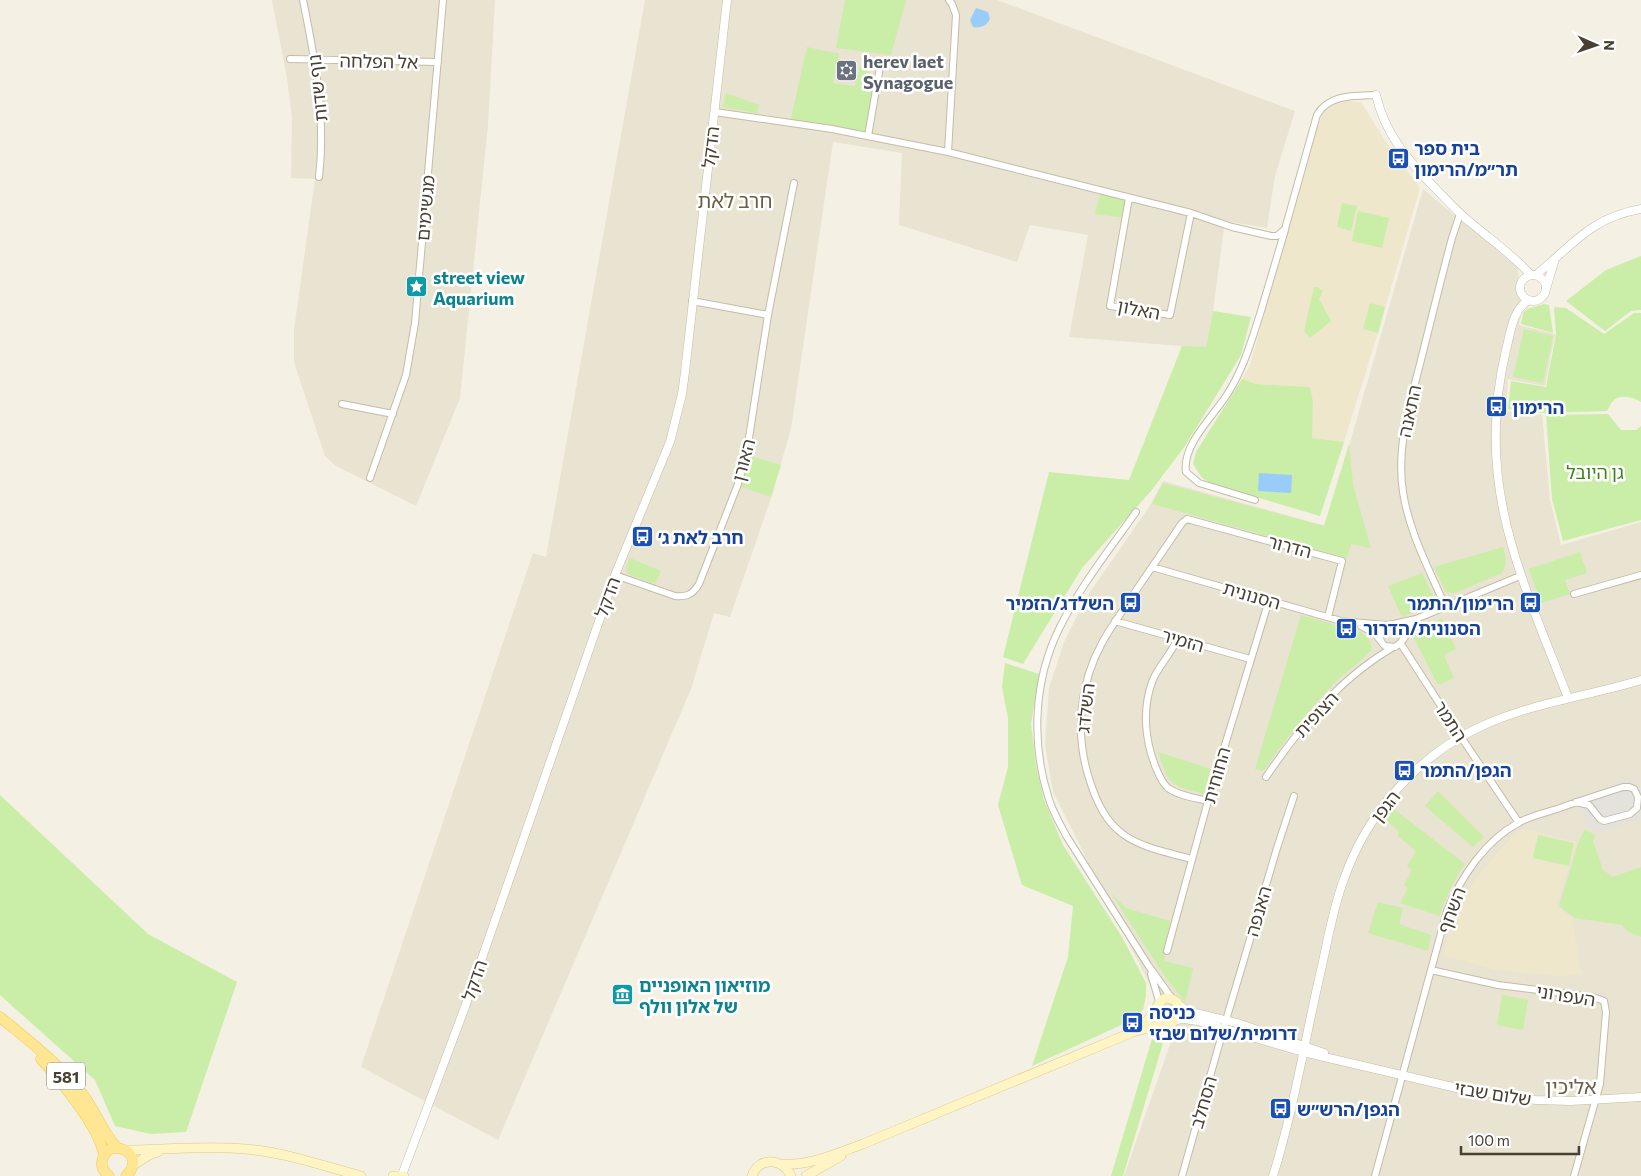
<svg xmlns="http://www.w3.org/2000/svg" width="1641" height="1176" viewBox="0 0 1641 1176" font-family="Commissioner,'Noto Sans Hebrew',sans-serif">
	<rect width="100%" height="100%" fill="#f4f0e4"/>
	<path fill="#e9e3d1" d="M272,0H495L488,125L460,398L416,506L336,466L325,456L294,362V330L315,179L291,178L292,118L287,78Z
		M645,0H997L1295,111L1275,176L1267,228L1225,221L1213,311L1206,348L1069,337L1088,235L1030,225L1017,262L899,225L902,153L833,142L791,429L771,498L730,617L714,613L691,689L498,1140L361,1067L533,553L546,557Z
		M1423,189L1518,268L1521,314L1519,325L1555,334L1545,386L1508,379L1506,411L1542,415L1550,499L1561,545L1641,522V1176H1124L1174,1033L1053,792L1045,745L1049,688L1064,642L1086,598L1149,507L1163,481L1326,526Z"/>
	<path fill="#efe7cc" d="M1348,101L1361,102L1386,142L1420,188L1378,333L1344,442L1311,438L1313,401L1310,387L1256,384L1242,379L1250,365L1313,140L1323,113L1334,104Z
		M1524,829L1577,842L1556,906L1572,917L1581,975L1555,976L1495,970L1443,955L1454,912L1478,876L1512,837Z"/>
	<path fill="#caeda8" d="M845,0H906L891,55L836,48Z
		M807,47L839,54L833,83L855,86L860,66L878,79L868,136L790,123Z
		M726,93L759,105L757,113L723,107Z
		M1101,191L1129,198L1126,218L1095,214Z
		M1342,203L1357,206L1351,231L1337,227Z
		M1358,211L1389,218L1382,248L1352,241Z
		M1641,256V310L1631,311L1605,331L1566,301L1606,270Z
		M1314,287H1317L1323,291L1319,299L1331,321L1310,338L1304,331Z
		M1370,303L1385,307L1378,333L1363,329Z
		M1544,304L1549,305L1553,333L1521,324L1523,313L1527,309Z
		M1554,307L1566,308L1604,334L1634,313H1641V402C1634,397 1621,394 1614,400C1611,402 1609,408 1607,411L1542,413L1508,409L1511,381L1546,387L1556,334Z
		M1213,311L1251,317L1241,355L1185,446L1151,491L1082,568L1023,664L1003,657L1049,472L1129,480L1182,346L1206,347Z
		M1524,329L1553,336L1543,383L1513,377Z
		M1242,379L1256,384L1310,387L1313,401L1312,438L1344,442L1320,516L1212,484L1202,478L1193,464L1196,452Z
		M1608,414L1621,430H1636L1641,426V520L1563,541L1552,499L1546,415Z
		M1349,444L1353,485L1371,548L1351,544L1347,558L1152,504L1163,483L1324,526Z
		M746,455L781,465L771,497L737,485Z
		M1503,547C1506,557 1508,563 1502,573L1455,593L1446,592L1434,567Z
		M1580,552L1587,573L1565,580L1570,594L1541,603L1529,569Z
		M630,558L661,571L655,584L628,574L626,568Z
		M1422,573L1435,600L1432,605L1402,617L1388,586Z
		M1301,615L1360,632C1368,637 1371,640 1372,649C1362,662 1346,671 1334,683C1308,711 1285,740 1263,771L1255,769Z
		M1442,618L1456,649L1444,655L1454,678L1438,685L1413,636V631Z
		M1005,663L1039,674L1031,724L1036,765L1044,800L1063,845L1122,937L1146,983V996L1143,1010L1134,1019L1032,1066L1068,957L1073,906L1022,885L998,805L1008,767V718L1002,687Z
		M1158,752L1211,769L1204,794C1169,784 1170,787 1158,752Z
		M1438,791L1484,837L1473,847L1425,806Z
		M0,795L148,934L237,982L186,1132L151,1134L115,1126L95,1080L0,995Z
		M1390,806L1465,864C1453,881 1446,896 1440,916L1400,903L1408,888L1404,885L1412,870L1407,866L1416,851L1398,836L1399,831L1381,817Z
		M1585,829L1596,836L1593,841L1603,870L1613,877L1641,867V937L1627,931L1622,925L1575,918L1559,906L1579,841Z
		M1538,835L1574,843L1569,866L1533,858Z
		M1111,893L1126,908L1170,921L1164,961L1193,968L1185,1002L1164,975Z
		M1378,902L1403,908L1399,924L1431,935L1428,951L1368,933Z
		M1502,995L1528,1000L1523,1030L1497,1025Z
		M1152,1039L1163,1043L1123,1176H1111Z"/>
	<path fill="#e4e2dd" d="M1626,780L1636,782L1641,790V817L1601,833L1587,825L1578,798Z"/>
	<path fill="#99ccf8" d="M976,8L988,12L990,19C986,26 982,28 973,27L970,20Z
		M1259,473L1292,475L1291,493L1258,491Z"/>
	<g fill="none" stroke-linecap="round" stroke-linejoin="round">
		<defs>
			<path id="minor" d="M303,0C315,59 326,117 319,177
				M290,59L438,62
				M715,112L832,129L948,152L1191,213L1232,227L1271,236H1277L1285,229L1317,115C1329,94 1354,96 1376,95
				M868,136L881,61
				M948,152L956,15L952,4L949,0
				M1129,198L1110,306L1170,315L1191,213
				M692,301L768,315
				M342,404L393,414
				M370,478L406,375L415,323L443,0
				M1255,500L1199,483L1186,472C1182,444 1214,416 1228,393C1244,368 1252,339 1261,311C1269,284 1277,257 1285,230
				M1136,512C1109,550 1079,588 1059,629C1034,680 1031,742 1048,796C1052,811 1060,824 1067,837L1148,965L1173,1000
				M1152,567L1341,621L1386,625
				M615,575L675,596C687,597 692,595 699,584L738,484L746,457L768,315L794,183
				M1574,594L1641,575
				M1445,606C1429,569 1409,532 1403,492C1396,447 1410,403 1421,360C1431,320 1441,279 1452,238L1460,214
				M1115,621L1250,659
				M1394,624L1416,619L1520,576
				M1361,626L1374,633L1380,640
				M1404,637L1401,628L1394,624L1386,625C1378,631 1378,640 1385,646L1395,647C1405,642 1408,629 1415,620
				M1177,639C1171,655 1158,666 1152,682C1142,710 1145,741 1156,768C1159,775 1162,783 1168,788C1179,796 1196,798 1208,801
				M1401,644L1461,737L1519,823
				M1266,777C1300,727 1339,679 1392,648
				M1192,859C1132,844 1107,839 1088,775C1075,731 1080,683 1102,643C1111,626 1123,611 1133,595C1149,571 1166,547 1182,523L1187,519L1342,561L1328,617
				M1167,951L1208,801L1269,600
				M1431,970L1498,985L1593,997L1604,1001L1606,1012L1600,1084L1574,1176
				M1151,974L1159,1001
				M1182,1176L1224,1027L1277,848L1294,796
				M1375,1176L1447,911C1461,877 1485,841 1518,823C1530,816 1544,813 1557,809C1579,801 1601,794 1623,787H1629L1634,789L1638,797L1637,808L1630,814L1604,821L1600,819L1589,805L1576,802"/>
			<path id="tertiary" d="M1376,95C1385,134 1407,159 1434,187C1446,199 1457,212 1470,222C1491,240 1513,255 1531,275
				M1536,275C1573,245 1590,218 1641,209
				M1520 288a13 13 0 1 1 26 0a13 13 0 1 1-26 0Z
				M1546,289L1554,262
				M1529,300C1512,310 1511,332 1506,350C1474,484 1521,576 1568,698
				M1179,1005L1187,1011L1237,1023L1324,1053
				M1176,1020L1184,1019L1198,1021L1303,1052L1461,1089L1536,1100L1571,1101L1641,1097
				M402,1175L465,1007L615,575L670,442L682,394L685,372L727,0
				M1273,1176C1294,1109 1305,1039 1321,970C1328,940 1333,908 1344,879C1367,813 1418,755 1482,726C1532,703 1588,696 1641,680"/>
			<path id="secondary" d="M1138,1029C1143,1025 1149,1020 1152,1014C1159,1004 1162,992 1177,1002L1180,1013L1173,1022C1163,1025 1155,1019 1156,1008
				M125,1150C165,1150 205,1145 245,1149C284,1152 323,1166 361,1176
				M782,1164C811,1166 837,1153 863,1144L1133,1032L1167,1023
				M132,1166L149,1155L158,1152
				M393,1176H404
				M752,1176C759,1156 783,1158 791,1176
				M806,1176L841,1156"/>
			<path id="primary" d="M0,1017C29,1041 61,1065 84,1096C96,1112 103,1133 117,1148
				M41,1059C60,1080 100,1128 104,1156
				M109,1176C104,1172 101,1168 102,1162C105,1134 150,1153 126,1176"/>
		</defs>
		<use href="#minor" stroke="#c3bca8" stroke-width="8"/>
		<use href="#tertiary" stroke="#c3bca8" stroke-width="9"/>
		<use href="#secondary" stroke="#d9ca8e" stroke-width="10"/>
		<use href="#primary" stroke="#f1cb55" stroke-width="11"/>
		<use href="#minor" stroke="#fff" stroke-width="6"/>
		<use href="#tertiary" stroke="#fff" stroke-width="8"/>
		<use href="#secondary" stroke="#fff4c3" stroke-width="9"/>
		<use href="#primary" stroke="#ffe692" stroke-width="10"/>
	</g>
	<defs>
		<symbol id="synagogue-square" viewBox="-11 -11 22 22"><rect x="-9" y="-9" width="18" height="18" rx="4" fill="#6b7280" stroke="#fff"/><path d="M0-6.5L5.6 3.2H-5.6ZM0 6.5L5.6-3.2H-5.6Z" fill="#fff"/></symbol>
		<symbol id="bus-square" viewBox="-11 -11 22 22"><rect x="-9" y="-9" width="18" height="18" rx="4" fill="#1a4fb4" stroke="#fff"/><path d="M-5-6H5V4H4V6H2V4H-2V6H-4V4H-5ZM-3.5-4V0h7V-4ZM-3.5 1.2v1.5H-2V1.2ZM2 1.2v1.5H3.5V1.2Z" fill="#fff"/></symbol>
		<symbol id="sight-square" viewBox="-11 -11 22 22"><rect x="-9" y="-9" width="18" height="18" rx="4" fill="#0f9aa8" stroke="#fff"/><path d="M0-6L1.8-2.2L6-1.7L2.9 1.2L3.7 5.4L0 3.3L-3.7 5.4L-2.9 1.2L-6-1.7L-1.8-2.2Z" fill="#fff"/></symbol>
		<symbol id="museum-square" viewBox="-11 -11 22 22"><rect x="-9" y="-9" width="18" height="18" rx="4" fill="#0f9aa8" stroke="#fff"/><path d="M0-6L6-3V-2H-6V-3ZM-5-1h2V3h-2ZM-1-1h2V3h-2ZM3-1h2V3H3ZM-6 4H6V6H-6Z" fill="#fff"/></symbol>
	</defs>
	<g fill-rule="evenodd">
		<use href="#synagogue-square" x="834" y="58" width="25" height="25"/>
		<use href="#bus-square" x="1386" y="146" width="25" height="25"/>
		<use href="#sight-square" x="404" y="274" width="25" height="25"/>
		<use href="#bus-square" x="1484" y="394" width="25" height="25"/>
		<use href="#bus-square" x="630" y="524" width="25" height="25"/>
		<use href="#bus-square" x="1118" y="590" width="25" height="25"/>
		<use href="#bus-square" x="1518" y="590" width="25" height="25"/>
		<use href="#bus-square" x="1334" y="616" width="25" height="25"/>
		<use href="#bus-square" x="1392" y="758" width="25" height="25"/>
		<use href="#museum-square" x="610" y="982" width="25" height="25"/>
		<use href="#bus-square" x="1120" y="1010" width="25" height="25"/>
		<use href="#bus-square" x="1268" y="1096" width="25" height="25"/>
	</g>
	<g text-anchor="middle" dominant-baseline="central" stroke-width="5" stroke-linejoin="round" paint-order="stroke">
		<rect fill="#fff" stroke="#7e7970" stroke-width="1" x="47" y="1062.5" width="38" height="27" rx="4"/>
		<g font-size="16" font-weight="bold" fill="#474033">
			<text x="66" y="1076">581</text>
		</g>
		<g font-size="18" fill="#474033" stroke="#fff">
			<text transform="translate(379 61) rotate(1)">אל הפלחה</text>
			<text transform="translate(317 88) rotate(-96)">נוף שדות</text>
			<text transform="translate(710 147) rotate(-83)">הדקל</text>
			<text transform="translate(425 208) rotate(-85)">מגשימים</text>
			<text transform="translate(1139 309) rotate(11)">האלון</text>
			<text transform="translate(1409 411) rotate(-78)">התאנה</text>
			<text transform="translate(743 460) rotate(-75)">האורן</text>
			<text transform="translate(1290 546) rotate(15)">הדרור</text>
			<text transform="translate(1252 595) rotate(16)">הסנונית</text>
			<text transform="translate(607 597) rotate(-70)">הדקל</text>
			<text transform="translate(1183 640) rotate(16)">הזמיר</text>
			<text transform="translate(1085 708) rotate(-84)">השלדג</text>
			<text transform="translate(1316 714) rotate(-47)">הצופית</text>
			<text transform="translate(1451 721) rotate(57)">התמר</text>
			<text transform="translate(1216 775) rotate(-74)">החוחית</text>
			<text transform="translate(1385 806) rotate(-52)">הגפן</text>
			<text transform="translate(1451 910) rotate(-69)">השחף</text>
			<text transform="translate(1258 911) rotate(-74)">האנפה</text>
			<text transform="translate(474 980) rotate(-71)">הדקל</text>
			<text transform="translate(1566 995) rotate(9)">העפרוני</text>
			<text transform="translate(1493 1093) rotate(9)">שלום שבזי</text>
			<text transform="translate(1203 1102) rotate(-74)">הסחלב</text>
		</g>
		<g font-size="18" font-weight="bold" fill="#5b616d" stroke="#fff" text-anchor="start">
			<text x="863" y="61">herev laet<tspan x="863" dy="21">Synagogue</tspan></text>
		</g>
		<g font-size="18" font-weight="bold" fill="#164399" stroke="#fff" text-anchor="start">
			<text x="1414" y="148">בית ספר<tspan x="1414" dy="21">תר״מ/הרימון</tspan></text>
			<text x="1512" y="407">הרימון</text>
			<text x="658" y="537">חרב לאת ג׳</text>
			<text x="1114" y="603" text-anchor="end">השלדג/הזמיר</text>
			<text x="1514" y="603" text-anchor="end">הרימון/התמר</text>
			<text x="1363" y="628">הסנונית/הדרור</text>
			<text x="1420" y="770">הגפן/התמר</text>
			<text x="1149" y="1012">כניסה<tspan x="1149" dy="21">דרומית/שלום שבזי</tspan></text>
			<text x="1297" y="1109">הגפן/הרש״ש</text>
		</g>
		<g font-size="18" font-weight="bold" fill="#0d838f" stroke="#fff" text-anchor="start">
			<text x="433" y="277">street view<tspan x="433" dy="21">Aquarium</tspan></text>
			<text x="639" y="985">מוזיאון האופניים<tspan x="639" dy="21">של אלון וולף</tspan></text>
		</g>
		<g font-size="18" fill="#3f7f20" stroke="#fff">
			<text x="1595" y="472">גן היובל</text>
		</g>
		<g font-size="20" fill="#6b5f49" stroke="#fff">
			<text x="735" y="200">חרב לאת</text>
			<text x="1571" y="1086">אליכין</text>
		</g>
	</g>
	<g transform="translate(1596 45) rotate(92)" stroke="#ffffff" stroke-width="4" paint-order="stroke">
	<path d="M0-4L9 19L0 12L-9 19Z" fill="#474033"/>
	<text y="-8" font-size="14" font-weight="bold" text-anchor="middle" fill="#474033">N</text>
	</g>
	<path d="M1461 1146v8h118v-8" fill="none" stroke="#474033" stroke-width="2.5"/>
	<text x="1468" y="1146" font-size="15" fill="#474033" stroke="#ffffff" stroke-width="4" paint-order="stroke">100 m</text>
</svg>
